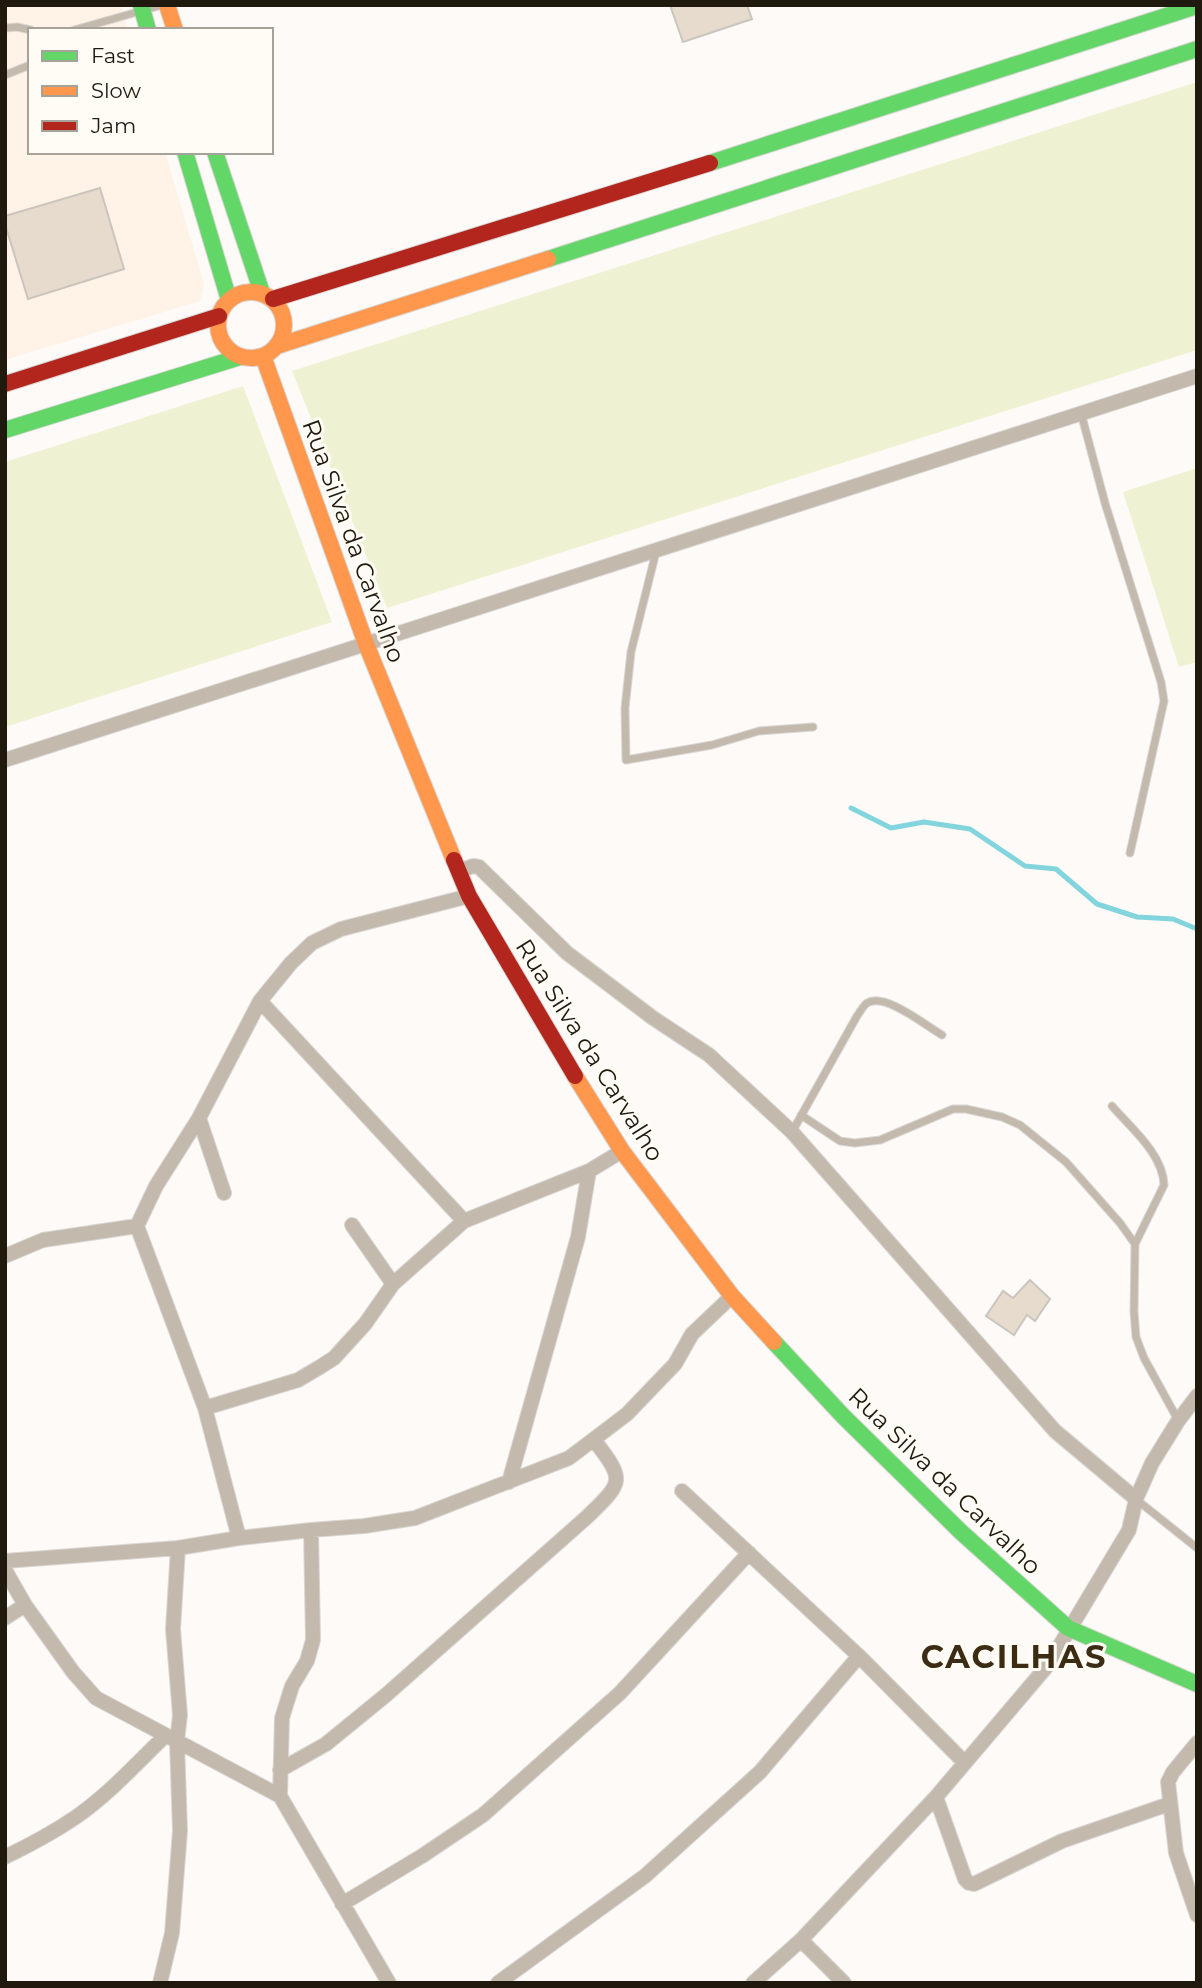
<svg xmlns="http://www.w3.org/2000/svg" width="1202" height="1988" viewBox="0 0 1202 1988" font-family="Montserrat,sans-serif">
	<rect width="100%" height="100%" fill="#fdfaf7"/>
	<path fill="#fef3e6" d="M5,5H121L128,30H30V152H165L204,284L200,301L5,360Z"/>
	<path fill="#eff2d2" d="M1197,82V350L387,608L292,371Z
		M243,386L332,622L5,727V462Z
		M1197,468V662L1179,667L1123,492Z"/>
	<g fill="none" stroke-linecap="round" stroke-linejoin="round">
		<path stroke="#82d4dd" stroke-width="5" d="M851,808L891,828L924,822L970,829L1025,866L1056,869L1097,904L1137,917L1173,919L1197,929"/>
	</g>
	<path fill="#e6dbcc" stroke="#cac5bf" stroke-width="2" d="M670,5H747L752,19L683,42Z
		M100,188L124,269L28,299L5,224V216Z
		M1030,1280L1050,1299L1035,1321L1027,1315L1014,1335L986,1316L1003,1291L1013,1298Z"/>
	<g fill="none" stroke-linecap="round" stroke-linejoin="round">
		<defs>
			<path id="lane" d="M5,28L17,27L31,30
				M74,30L162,5
				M5,75L30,65
				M1081,413L1105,503L1161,682L1164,701L1130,853
				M656,552L631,652L625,708L626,760L712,745L759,731L813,727
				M1112,1106C1131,1128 1163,1154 1164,1185L1135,1244L1134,1312L1136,1337L1144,1358L1178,1420
				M801,1115L840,1141L855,1143L880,1140L953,1109H966L1002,1117L1020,1125L1066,1162L1120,1223L1135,1244
				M792,1132L857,1016C860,1012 863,1006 867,1003C885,992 926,1026 942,1035
				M1137,1500L1197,1548"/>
			<path id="street" d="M5,760L1197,376
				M459,871L473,866L479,867L567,953L653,1018L709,1055L792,1132L1055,1431L1136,1499
				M469,896L341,929L312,943L291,963L260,1001L199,1118L156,1186L137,1226L205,1408L239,1538L311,1530L364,1526L415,1518L569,1458L627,1414L675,1364L692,1334L732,1296
				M260,1001L464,1221
				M199,1118L224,1193
				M352,1225L393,1284
				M5,1256L43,1240L137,1226
				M205,1408L298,1380L320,1367L334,1358L365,1324L393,1284L464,1221L589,1171L622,1151
				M509,1482L578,1237L589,1171
				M682,1491L859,1656L965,1763
				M311,1530L313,1640L307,1661L292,1686L282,1718L280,1796L389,1983
				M5,1561L178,1548L239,1538
				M5,1570L25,1605L73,1672L96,1698L280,1796
				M5,1618L25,1605
				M1197,1743L1173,1772L1168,1782L1176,1853L1197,1915
				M280,1770L326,1744L386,1695L587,1517C623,1482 626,1481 594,1440
				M936,1797L965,1879L969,1883L974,1884L1062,1841L1169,1804
				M5,1857C30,1845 54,1832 76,1817C109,1794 137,1763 165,1736
				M342,1904L422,1856L483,1815L620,1693L749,1553
				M801,1940L844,1983
				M160,1983L172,1933L180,1831L177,1742L180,1715L173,1629L178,1548
				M498,1983L645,1876L760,1772L859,1656
				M753,1983L801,1940L936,1797L1048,1665L1129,1530L1136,1499L1152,1463L1178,1421L1197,1396"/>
			<path id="fast" d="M141,5L148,30
				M185,152L229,300
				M215,152L262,293
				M710,163L1197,6
				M548,259L1197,49
				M5,430L240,357
				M774,1342L843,1416L961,1532L1068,1628L1197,1684"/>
			<path id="slow" d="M167,5L175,30
				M218 325a33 33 0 1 1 66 0a33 33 0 1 1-66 0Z
				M277,346L548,259
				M263,356L366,644L454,860
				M575,1076L622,1151L732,1296L774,1342"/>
			<path id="jam" d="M273,299L710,163
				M5,384L219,316
				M454,860L469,896L575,1076"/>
		</defs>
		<use href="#lane" stroke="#d9d6d3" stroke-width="9"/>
		<use href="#street" stroke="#d9d6d3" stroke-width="16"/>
		<use href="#fast" stroke="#d9d6d3" stroke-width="18"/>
		<use href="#slow" stroke="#d9d6d3" stroke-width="18"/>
		<use href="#jam" stroke="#d9d6d3" stroke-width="18"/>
		<use href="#lane" stroke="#c3b9ad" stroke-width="7"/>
		<use href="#street" stroke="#c3b9ad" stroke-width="14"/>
		<use href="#fast" stroke="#63d668" stroke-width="16"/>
		<use href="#slow" stroke="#ff974d" stroke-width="16"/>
		<use href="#jam" stroke="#b3261e" stroke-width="16"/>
	</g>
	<g text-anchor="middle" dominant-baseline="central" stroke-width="6" stroke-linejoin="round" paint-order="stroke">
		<g font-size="24" fill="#20190e" stroke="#fffbf5">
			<text transform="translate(354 541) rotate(70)">Rua Silva da Carvalho</text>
			<text transform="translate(590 1050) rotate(58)">Rua Silva da Carvalho</text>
			<text transform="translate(945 1481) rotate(44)">Rua Silva da Carvalho</text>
		</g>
		<g font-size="32" font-weight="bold" letter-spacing="2" fill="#3c2c14" stroke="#fffbf5">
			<text x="1014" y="1656">CACILHAS</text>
		</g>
	</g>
	<rect width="1202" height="1988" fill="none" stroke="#20190e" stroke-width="14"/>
	<rect x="28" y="28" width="245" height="126" fill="#fffbf5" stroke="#a6a199" stroke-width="2"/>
	<rect x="42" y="51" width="35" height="10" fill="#63d668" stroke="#a6a199" stroke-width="2"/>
	<text x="91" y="63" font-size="21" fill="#20190e">Fast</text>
	<rect x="42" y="86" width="35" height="10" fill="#ff974d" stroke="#a6a199" stroke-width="2"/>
	<text x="91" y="98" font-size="21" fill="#20190e">Slow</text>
	<rect x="42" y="121" width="35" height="10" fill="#b3261e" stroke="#a6a199" stroke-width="2"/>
	<text x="91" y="133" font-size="21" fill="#20190e">Jam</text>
</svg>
